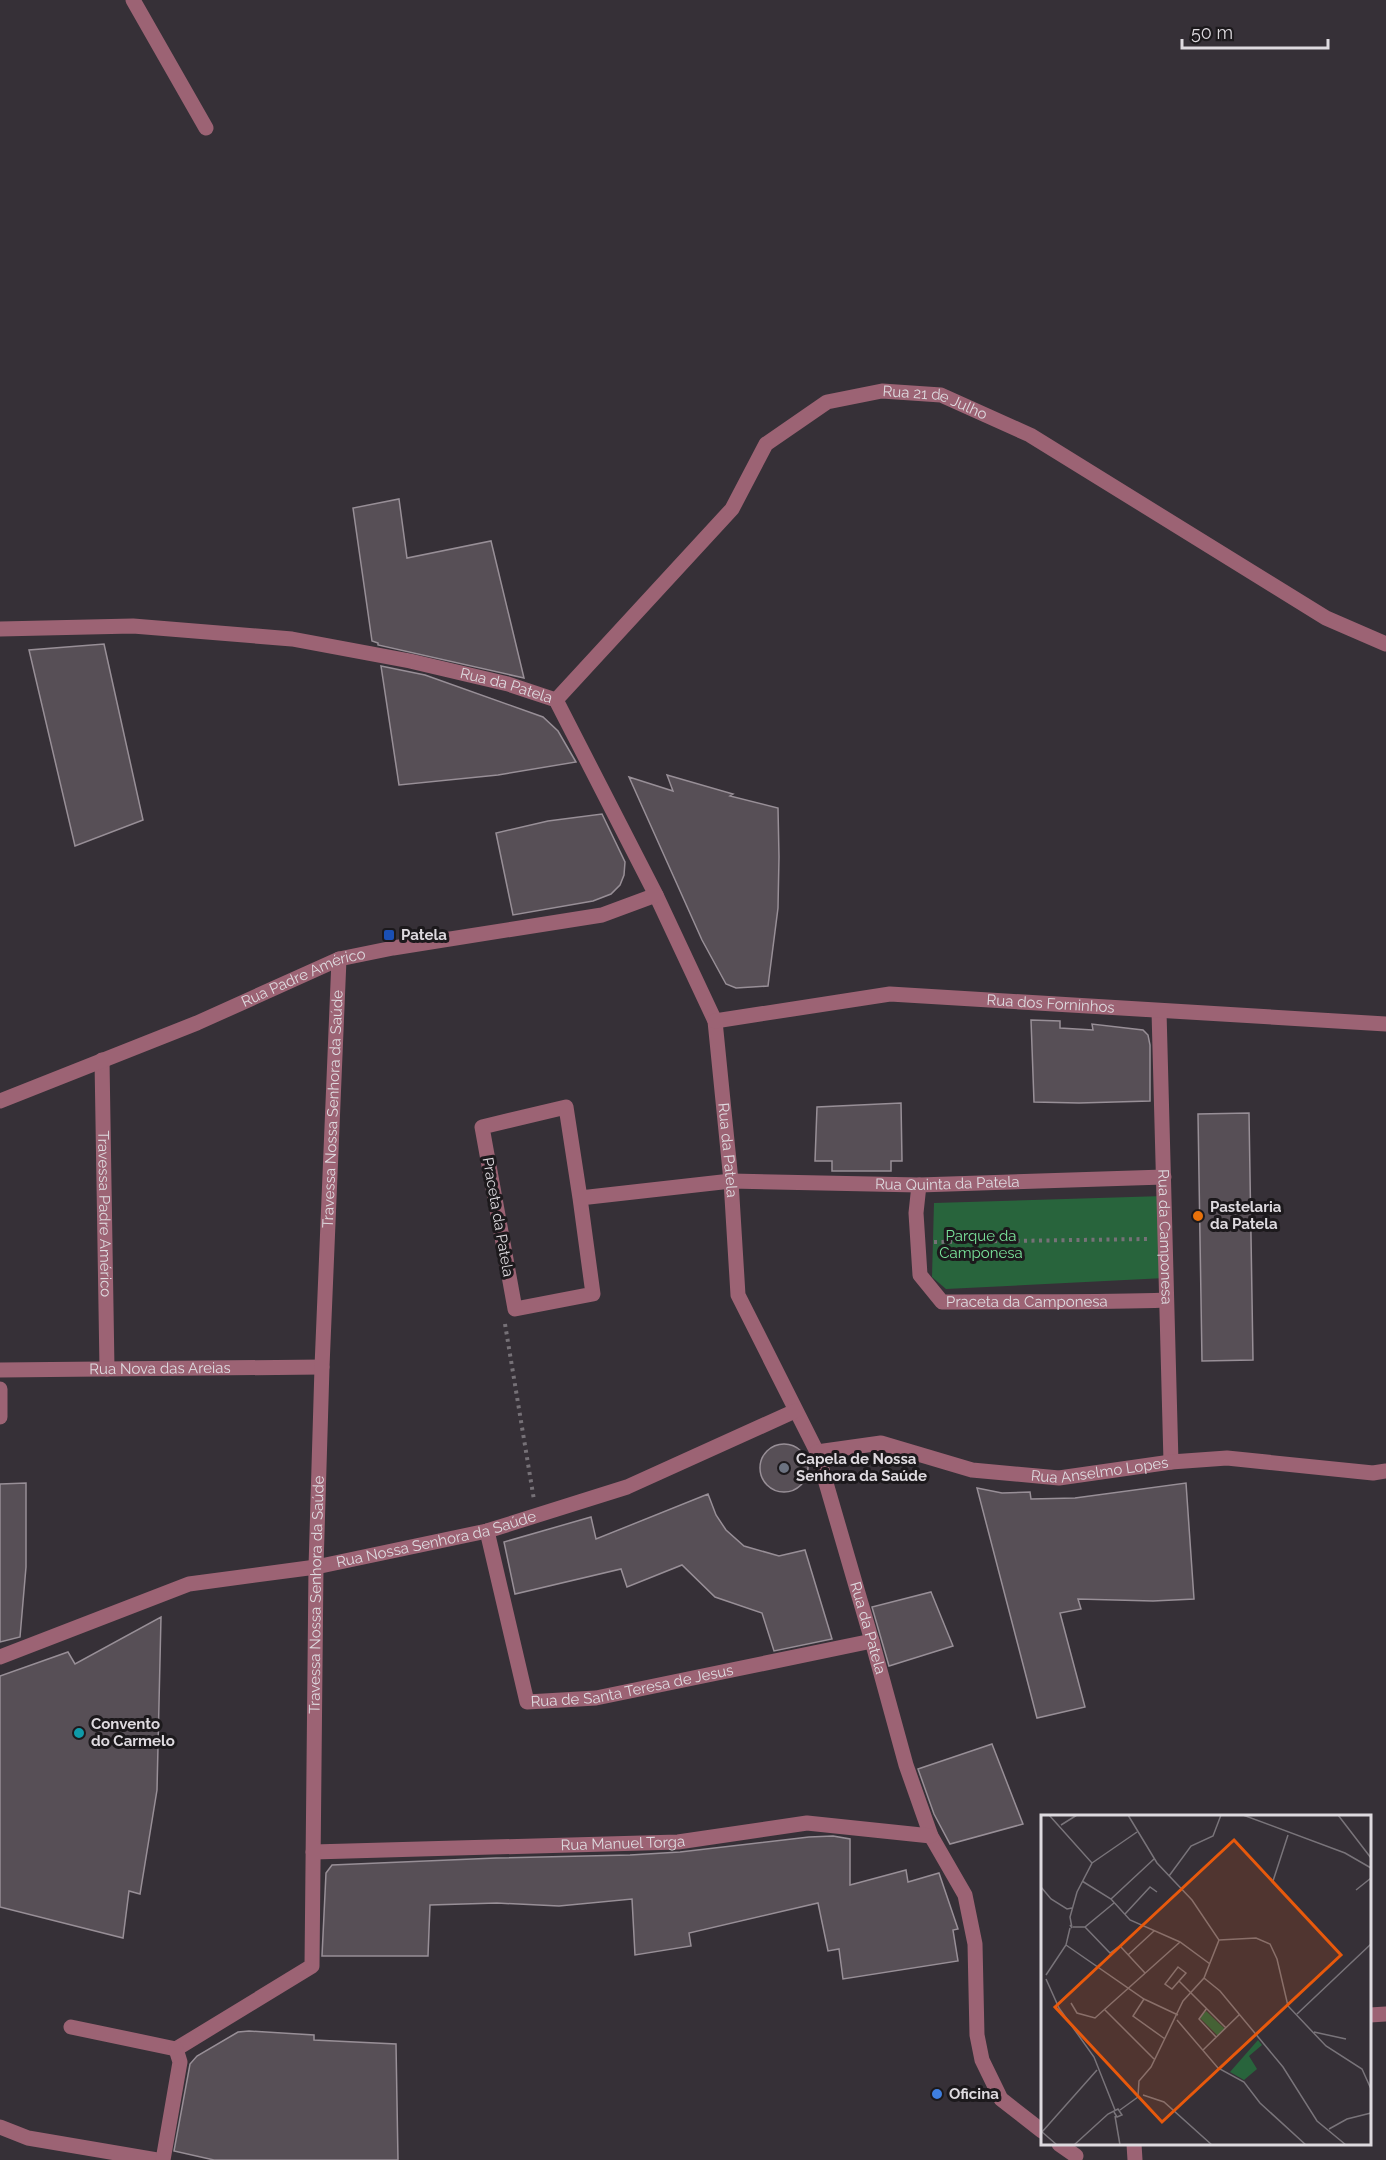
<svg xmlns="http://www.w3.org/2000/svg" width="1386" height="2160" viewBox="0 0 1386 2160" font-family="Raleway,sans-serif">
	<rect width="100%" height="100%" fill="#363037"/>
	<path fill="#28643c" d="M1164,1196L1165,1278L946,1289L932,1277L934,1203Z"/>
	<path fill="#574f56" stroke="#988f97" stroke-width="1.5" d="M399,499L407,558L491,541L524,678L378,645V643L372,641L353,508Z
		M104,644L143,820L75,846L29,650Z
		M381,666L425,675L543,717L558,731L576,762L498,775L399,785Z
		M667,775L733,794L730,796L778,808L779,857L778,908L768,986L736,988L726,984L702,940L629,777L673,791Z
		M602,814L625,862L624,875L620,885L611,894L593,901L513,915L496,833L548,821Z
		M1031,1020L1060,1021V1028L1093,1030L1092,1024L1143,1030L1148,1035L1150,1045V1101L1079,1103L1034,1102Z
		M901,1103L902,1161H891V1171H832V1161H815L817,1107Z
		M1249,1113L1253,1360L1202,1361L1198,1114Z
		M760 1468a24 24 0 1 1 48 0a24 24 0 1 1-48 0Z
		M26,1483V1567L20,1637L0,1642V1484Z
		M1186,1483L1194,1599L1153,1601L1078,1599L1081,1609L1060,1613L1085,1707L1037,1718L977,1488L1002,1493L1030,1492L1031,1499L1075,1498Z
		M708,1494L716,1515L726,1530L744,1546L779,1556L805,1550L832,1639L774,1651L762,1613L715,1597L682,1565L627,1587L621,1569L515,1594L504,1542L591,1517L596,1539Z
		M931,1592L953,1646L889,1666L872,1607Z
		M161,1617L157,1790L140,1894L129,1891L123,1938L0,1907V1676L68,1652L75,1664Z
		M992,1744L1023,1824L950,1844L934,1814L918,1769Z
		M833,1836L850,1839V1885L906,1870L908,1882L939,1873L958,1929L953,1930L958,1961L843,1979L839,1949L828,1951L818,1903L689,1933L691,1946L635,1955L632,1899L559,1906L497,1903L430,1905L428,1956H322L326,1873L332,1865L496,1858L630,1855L680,1852L809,1837Z
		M249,2031L314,2035V2040L396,2044L398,2160H214L174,2151L190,2064L197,2056L238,2032Z"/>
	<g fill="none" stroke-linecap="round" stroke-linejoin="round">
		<path stroke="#767177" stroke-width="4" stroke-dasharray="3 4.5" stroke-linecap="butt" d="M934,1242L1148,1239
			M505,1324L534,1500"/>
		<g stroke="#9c6374" stroke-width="15">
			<path d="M133,0L206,128"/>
			<path id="s1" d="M0,629L133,626L292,639L410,661L508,684L556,700L656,895L715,1021L731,1181L738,1295L817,1452L872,1641L906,1765L931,1836L965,1895L975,1944L977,2035L982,2060L1001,2099L1042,2131"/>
			<path id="s2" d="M556,700L732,509L766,444L827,402L882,391L941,395L1030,435L1326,618L1386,644"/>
			<path id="s3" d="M1159,1011L1171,1462"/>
			<path id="s4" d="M715,1021L890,994L1386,1024"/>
			<path id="s5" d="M102,1060L107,1369"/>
			<path id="s6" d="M0,1101L197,1023L339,959L393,948L602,915L656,895"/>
			<path id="s7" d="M919,1185L916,1213L920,1275L942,1302C1016,1301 1091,1303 1166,1300"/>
			<path id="s8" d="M580,1198L593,1294L515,1309L482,1127L566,1107L580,1198L731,1181L919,1185L1164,1177"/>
			<path id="s9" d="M0,1370L322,1367"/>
			<path d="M0,1389V1417"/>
			<path id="s10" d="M817,1452L881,1443L972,1470L1059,1478L1171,1462L1227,1458L1373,1473L1386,1471"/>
			<path id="s11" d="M487,1531L527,1702L596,1698L872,1641"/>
			<path id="s12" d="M0,1657L189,1584L316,1567L487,1531L627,1487L795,1411"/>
			<path id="s13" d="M313,1852L678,1842L807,1823L931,1836"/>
			<path d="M1370,2015L1386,2014"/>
			<path id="s14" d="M71,2027L176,2049L312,1966L316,1567L322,1367L339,959"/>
			<path d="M0,2127L28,2138L157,2160"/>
			<path d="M1059,2144L1076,2156"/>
			<path d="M1134,2144L1135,2160"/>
			<path d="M163,2160L180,2062L176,2049"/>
		</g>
	</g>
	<rect fill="#1a4fb4" stroke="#1c191c" stroke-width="2" x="383" y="929" width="12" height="12" rx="3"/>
	<circle fill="#e8710a" stroke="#1c191c" stroke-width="2" cx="1198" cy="1216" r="6"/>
	<circle fill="#6b7280" stroke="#1c191c" stroke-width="2" cx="784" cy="1468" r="6"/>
	<circle fill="#0f9aa8" stroke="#1c191c" stroke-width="2" cx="79" cy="1733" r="6"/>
	<circle fill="#3f7fe0" stroke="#1c191c" stroke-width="2" cx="937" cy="2094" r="6"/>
	<g text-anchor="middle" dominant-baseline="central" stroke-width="6" stroke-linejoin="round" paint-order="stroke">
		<g font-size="15" fill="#dedadf" stroke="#1c191c">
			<text stroke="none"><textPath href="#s2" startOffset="518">Rua 21 de Julho</textPath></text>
			<text stroke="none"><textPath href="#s1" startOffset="512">Rua da Patela</textPath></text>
			<text stroke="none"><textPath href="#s6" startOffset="328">Rua Padre Américo</textPath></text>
			<text stroke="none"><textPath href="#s4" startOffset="338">Rua dos Forninhos</textPath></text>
			<text stroke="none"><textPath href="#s14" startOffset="1124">Travessa Nossa Senhora da Saúde</textPath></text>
			<text stroke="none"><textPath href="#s1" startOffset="1052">Rua da Patela</textPath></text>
			<text stroke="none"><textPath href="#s8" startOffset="908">Rua Quinta da Patela</textPath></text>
			<text stroke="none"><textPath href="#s5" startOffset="154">Travessa Padre Américo</textPath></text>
			<text transform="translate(498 1217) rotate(80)">Praceta da Patela</text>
			<text stroke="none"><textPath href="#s3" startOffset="226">Rua da Camponesa</textPath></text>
			<text stroke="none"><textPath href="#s7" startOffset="210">Praceta da Camponesa</textPath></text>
			<text stroke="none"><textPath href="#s9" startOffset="160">Rua Nova das Areias</textPath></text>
			<text stroke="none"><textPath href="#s10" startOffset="288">Rua Anselmo Lopes</textPath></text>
			<text stroke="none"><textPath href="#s12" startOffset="454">Rua Nossa Senhora da Saúde</textPath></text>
			<text stroke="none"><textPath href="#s14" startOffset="638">Travessa Nossa Senhora da Saúde</textPath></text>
			<text stroke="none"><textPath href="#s1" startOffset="1556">Rua da Patela</textPath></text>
			<text stroke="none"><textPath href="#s11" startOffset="282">Rua de Santa Teresa de Jesus</textPath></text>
			<text stroke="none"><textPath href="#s13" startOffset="310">Rua Manuel Torga</textPath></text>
		</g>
		<g font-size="15" font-weight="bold" fill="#dedadf" stroke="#1c191c" text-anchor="start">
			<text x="401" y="935">Patela</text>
			<text x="1210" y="1207">Pastelaria<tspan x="1210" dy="17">da Patela</tspan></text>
			<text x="796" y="1459">Capela de Nossa<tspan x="796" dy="17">Senhora da Saúde</tspan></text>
			<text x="91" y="1724">Convento<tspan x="91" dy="17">do Carmelo</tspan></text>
			<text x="949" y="2094">Oficina</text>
		</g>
		<g font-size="15" fill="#7ae39a" stroke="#1c191c">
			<text x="981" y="1236">Parque da<tspan x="981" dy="17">Camponesa</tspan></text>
		</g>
	</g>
	<g transform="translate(1041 1815)">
		<rect width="330" height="330" fill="#363037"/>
		<path d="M165,196L184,214L177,221L159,203ZM217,225L221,230L208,241L216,254L203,265L189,257Z" fill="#28643c"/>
		<path fill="none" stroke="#79747a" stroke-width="1.5" d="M8,0L51,48L36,77L29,102L31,113L29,110M87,0L116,48L151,85L178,125L163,163L142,186L110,252L98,266L97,281M202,0L304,38L330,53M297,0L330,43M20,10L36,0M51,48L96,17M128,61L150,31L172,21L180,0M41,66L70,84L89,105L139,127L169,149M232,66L247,20M0,72L10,84L26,94L31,93M315,75L330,63M70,84L113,44M84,99L109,72L116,77M32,112H44L73,88M44,112L69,138L79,131L104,158M178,125L215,123L229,129L236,144L247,191L285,231L321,254L330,274M25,130L103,184L137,200M87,140L113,116M5,160L25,130L29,113M163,163L179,176L242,252L276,306L305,330M5,164L18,193L53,242L74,295M138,166L131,174L124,169L137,152L145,158L138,166L185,213M103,184L92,201L124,224M30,188L36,198L54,203L139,127M166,193L158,204L175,222M63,194L113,244M256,199L330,129M136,205L177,253L203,267L219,288L265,330M273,217L305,224M162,235L199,199M102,280L123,287L171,330M79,295L97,282M74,301L79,330M288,314L306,304L330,298M0,316L16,330M1,317L56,255M33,330L67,299L77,294L81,300L76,302L73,297"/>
		<path fill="#e8590c" fill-opacity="0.15" stroke="#e8590c" stroke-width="3" d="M193,25L300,140L121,307L14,192Z"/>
		<rect width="330" height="330" fill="none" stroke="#dedadf" stroke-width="3"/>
	</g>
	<path d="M1182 39v9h146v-9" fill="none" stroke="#dedadf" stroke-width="3"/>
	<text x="1191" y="39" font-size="18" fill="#dedadf" stroke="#1c191c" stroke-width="4.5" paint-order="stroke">50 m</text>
</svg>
